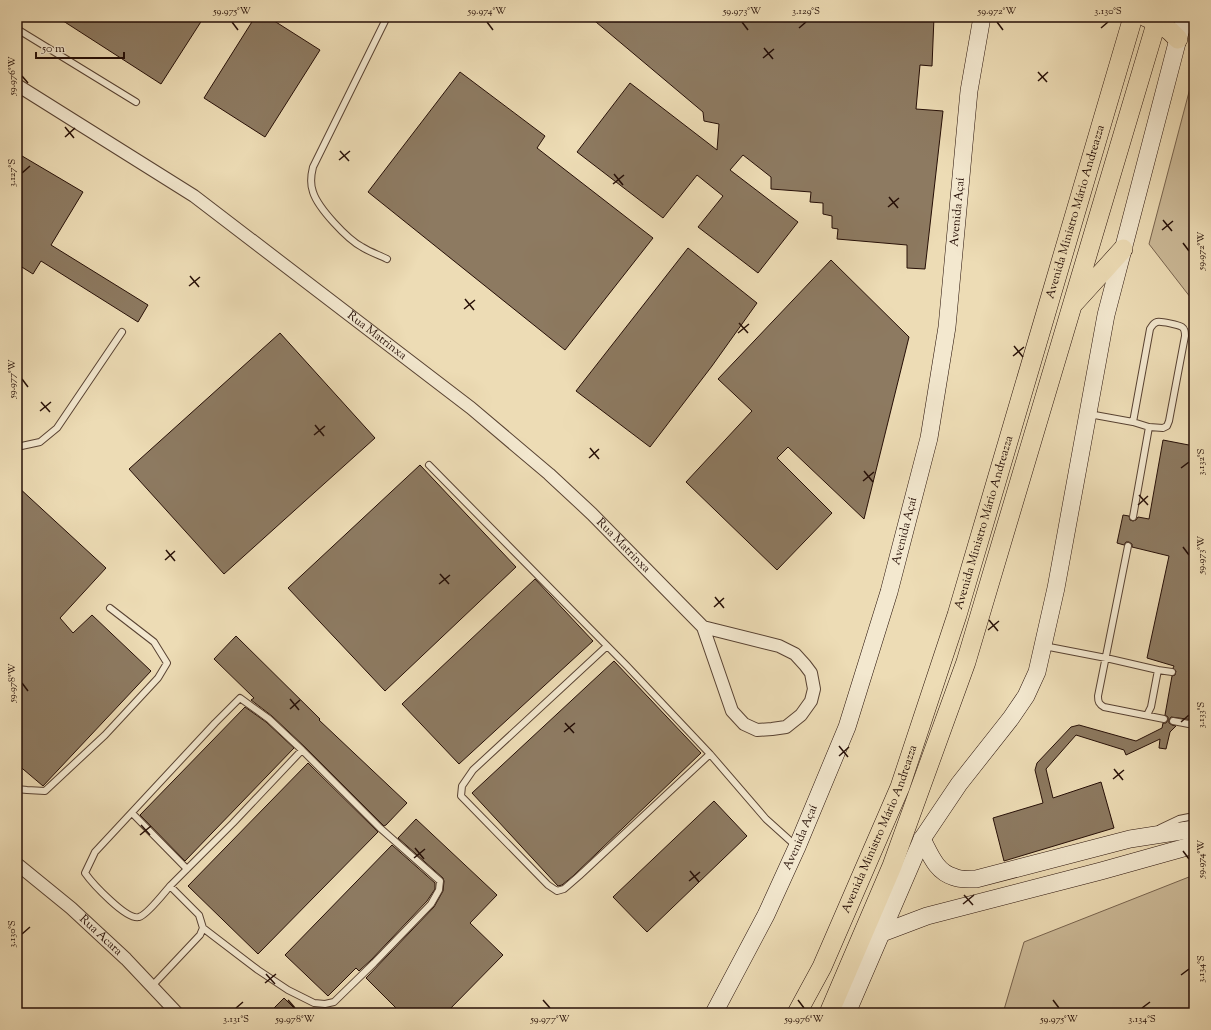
<svg xmlns="http://www.w3.org/2000/svg" width="1211" height="1030" viewBox="0 0 1211 1030" font-family="'Sorts Mill Goudy',serif">
	<rect width="100%" height="100%" fill="#eddcb5"/>
	<filter id="stains"><feTurbulence type="fractalNoise" baseFrequency=".005" numOctaves="4"/><feColorMatrix values="0 0 0 0 .2 0 0 0 0 .09 0 0 0 0 .02 0 0 0 .5 -.17"/></filter>
	<radialGradient id="worn" r=".72"><stop offset=".6" stop-color="#630" stop-opacity="0"/><stop offset="1" stop-color="#630" stop-opacity=".3"/></radialGradient>
	<path fill="#cbb997" stroke="#78644f" d="M1194,73V302L1149,244Z
		M1194,875V1013H1003L1024,942Z"/>
	<path fill="#8d7a61" stroke="#260f07" d="M57,17H204L161,84Z
		M255,17H268L320,50L265,137L204,98Z
		M590,17H934L932,66L920,65L916,109L943,111L925,269L907,268V245L837,239L838,229L832,228V216L823,214V203L810,202L811,192L771,189V177L743,155L730,170L798,222L758,273L698,227L723,196L697,175L663,218L577,152L630,83L717,150L719,124L704,121L703,112Z
		M460,72L545,136L537,148L653,238L565,350L368,192Z
		M17,153L83,192L51,245L148,305L138,322L41,261L33,274L17,264Z
		M688,248L757,303L712,366L650,447L576,391Z
		M831,260L909,337L864,519L788,447L777,458L832,513L777,570L686,482L752,411L718,379Z
		M280,333L375,438L224,574L129,469Z
		M1163,440L1194,446V720L1171,717L1169,720V723L1172,725L1176,726L1170,732L1166,749L1159,748L1160,739L1126,755L1124,750L1076,735L1046,769L1053,798L1101,782L1114,828L1004,861L993,818L1043,803L1035,770L1037,763L1071,727L1079,725L1136,741L1162,728L1163,723H1166L1168,720V717L1165,715L1172,676L1175,675L1176,671L1173,668L1174,666L1147,658L1169,556L1132,547V544L1129,542H1126L1124,545L1117,543L1123,515L1129,516L1130,520L1133,521L1136,520L1138,517L1149,519Z
		M420,465L516,567L385,691L288,588Z
		M17,486L106,568L60,618L73,633L92,615L151,671L43,786L17,764Z
		M535,579L593,641L459,764L402,704Z
		M236,636L320,719L319,720L407,803L386,825L384,826L305,747L272,716L251,700L254,698L214,659Z
		M614,661L701,753L573,876L562,885L558,886L472,793Z
		M245,707L266,722L294,748L185,861L140,815Z
		M308,763L378,832L258,954L188,886Z
		M714,801L747,836L647,932L613,897Z
		M416,819L497,895L470,923L503,955L446,1013H401L366,978L434,907L443,891L444,881L443,878L398,838Z
		M392,845L435,883V889L427,901L371,960L359,971L356,968L328,996L285,955Z
		M284,998L299,1013H269Z"/>
	<g fill="none" stroke-linecap="round" stroke-linejoin="round">
		<defs>
			<path id="lane" d="M387,17L313,167C311,175 310,184 313,192C318,208 347,239 362,247C370,252 379,255 387,259
				M17,29L136,102
				M1089,414L1133,422L1150,329C1152,326 1153,323 1157,322C1161,321 1179,325 1182,327C1185,329 1185,332 1185,336L1169,421L1167,426L1163,428L1149,427L1133,517
				M1133,422L1149,427
				M17,447L40,442L57,428L122,332
				M429,465L627,666L710,754L766,819L796,846
				M1128,546L1098,696C1098,702 1099,704 1104,707L1164,719
				M607,646L473,770L462,786L461,796L548,885L557,891L564,889L579,876L710,754
				M1044,646L1106,658L1158,670L1151,707L1147,715
				M1158,670L1172,672
				M1173,721L1194,725
				M17,789L27,790L45,791L105,735L158,678L167,663L154,642L110,608
				M132,813L187,869
				M1160,828L1179,819L1194,816
				M203,928L258,970L288,990L314,1003L325,1004L334,1002L374,963L431,904L439,890L440,881L380,828L302,750
				M152,986L200,935L203,928L199,915L170,886L233,823L302,750L269,719L240,698L215,723L95,852L85,873C92,883 127,921 139,917C147,915 164,893 170,886"/>
			<g id="street">
				<path id="s1" d="M17,85L194,196L471,408L549,474L592,514L703,627L732,711L744,724L757,730L772,729L786,727L801,715L811,701L814,689L811,673L805,665L795,654L779,646L703,627"/>
				<path id="s2" d="M17,864L71,908L126,959L177,1013"/>
			</g>
			<g id="secondary">
				<path d="M922,839C930,854 936,872 954,877C960,880 969,879 976,879L1130,839L1194,829"/>
				<path d="M882,933L927,916L1101,871L1194,845"/>
				<path id="s3" d="M714,1013L766,915L797,847L847,727L889,592L929,438L947,327L969,91L982,17"/>
				<path d="M847,1013L922,839L959,784L1011,718L1026,696L1037,672L1056,588L1106,315L1178,39L1185,17"/>
			</g>
			<g id="primary">
				<path d="M1146,17C1160,23 1168,28 1178,39"/>
				<path d="M1075,302L1123,249"/>
				<path id="s4" d="M797,1013L822,967L900,787L957,615L1133,17"/>
				<path d="M829,1013L892,866L966,662L1158,17"/>
			</g>
		</defs>
		<use href="#lane" stroke="#584232" stroke-width="8"/>
		<use href="#street" stroke="#584232" stroke-width="14"/>
		<use href="#secondary" stroke="#260f07" stroke-width="18"/>
		<use href="#primary" stroke="#260f07" stroke-width="20"/>
		<use href="#lane" stroke="#f3e8cf" stroke-width="6"/>
		<use href="#street" stroke="#f3e8cf" stroke-width="12"/>
		<use href="#secondary" stroke="#f3e8cf" stroke-width="17"/>
		<use href="#primary" stroke="#eddcb5" stroke-width="19"/>
	</g>
	<path fill="none" stroke="#260f07" stroke-width="1.5" d="M232,22L238,30M487,22L493,30M742,22L748,30M997,22L1003,30M799,28L806,22M1101,28L1108,22M764,48L773,59M763,58L774,49M1038,72L1047,82M22,76L28,83M1038,81L1048,72M65,127L74,138M65,137L75,128M340,151L349,161M339,160L350,151M22,173L30,166M614,174L623,185M613,184L624,175M889,197L898,208M888,207L899,198M1163,220L1172,231M1162,230L1173,221M1183,243L1189,251M190,276L199,287M189,286L200,277M465,299L474,310M464,309L475,300M739,323L748,333M738,333L749,324M1014,346L1023,357M1013,356L1024,347M22,379L28,387M41,402L50,412M40,411L51,402M315,425L324,436M314,435L325,426M590,448L599,459M589,458L599,449M1181,468L1189,462M864,471L873,482M863,481L874,472M1139,495L1148,505M1138,505L1148,496M1183,547L1189,555M166,550L175,561M165,560L175,551M440,574L449,584M439,584L450,575M715,597L724,608M714,607L724,598M989,620L998,631M988,630L999,621M22,683L28,691M290,699L299,710M290,709L300,700M1181,722L1189,715M565,723L574,733M564,732L575,723M839,746L848,757M839,756L849,747M1114,769L1123,780M1113,779L1124,770M141,825L150,835M140,835L151,826M415,848L424,859M1183,851L1189,859M414,858L425,849M690,871L699,882M689,881L700,872M964,895L973,905M963,904L974,895M22,934L30,927M266,974L275,984M1181,975L1189,969M265,983L276,974M288,1000L295,1008M543,1000L550,1008M798,1000L804,1008M1053,1000L1059,1008M236,1008L243,1002M1142,1008L1150,1002"/>
	<g text-anchor="middle" dominant-baseline="central" stroke-width="3.5" stroke-linejoin="round" paint-order="stroke">
		<g font-size="12" fill="#260f07" stroke="#f3e8cf">
			<text stroke="none"><textPath href="#s4" startOffset="850">Avenida Ministro Mário Andreazza</textPath></text>
			<text stroke="none"><textPath href="#s3" startOffset="844">Avenida Açaí</textPath></text>
			<text stroke="none"><textPath href="#s1" startOffset="439">Rua Matrinxa</textPath></text>
			<text stroke="none"><textPath href="#s4" startOffset="526">Avenida Ministro Mário Andreazza</textPath></text>
			<text stroke="none"><textPath href="#s3" startOffset="520">Avenida Açaí</textPath></text>
			<text stroke="none"><textPath href="#s1" startOffset="763">Rua Matrinxa</textPath></text>
			<text stroke="none"><textPath href="#s4" startOffset="202">Avenida Ministro Mário Andreazza</textPath></text>
			<text stroke="none"><textPath href="#s3" startOffset="196">Avenida Açaí</textPath></text>
			<text stroke="none"><textPath href="#s2" startOffset="110">Rua Acara</textPath></text>
		</g>
	</g>
	<rect width="1211" height="1030" fill="none" stroke="#eddcb5" stroke-width="44"/>
	<path d="M36 52v6h88v-6" fill="none" stroke="#260f07" stroke-width="2"/>
	<text x="42" y="52" font-size="12" fill="#260f07" stroke="#f3e8cf" stroke-width="3" paint-order="stroke">50 m</text>
	<rect x="22" y="22" width="1167" height="986" fill="none" stroke="#260f07" stroke-width="1.5"/>
	<g font-size="10" text-anchor="middle" fill="#260f07">
		<text x="232" y="14">59.975°W</text>
		<text x="487" y="14">59.974°W</text>
		<text x="742" y="14">59.973°W</text>
		<text x="806" y="14">3.129°S</text>
		<text x="997" y="14">59.972°W</text>
		<text x="1108" y="14">3.130°S</text>
		<text transform="translate(11 76) rotate(-90)" y="4">59.976°W</text>
		<text transform="translate(11 173) rotate(-90)" y="4">3.127°S</text>
		<text transform="translate(1200 251) rotate(-90)" y="4">59.972°W</text>
		<text transform="translate(11 379) rotate(-90)" y="4">59.977°W</text>
		<text transform="translate(1200 462) rotate(-90)" y="4">3.132°S</text>
		<text transform="translate(1200 555) rotate(-90)" y="4">59.973°W</text>
		<text transform="translate(11 683) rotate(-90)" y="4">59.978°W</text>
		<text transform="translate(1200 715) rotate(-90)" y="4">3.133°S</text>
		<text transform="translate(1200 859) rotate(-90)" y="4">59.974°W</text>
		<text transform="translate(11 934) rotate(-90)" y="4">3.130°S</text>
		<text transform="translate(1200 969) rotate(-90)" y="4">3.134°S</text>
		<text x="236" y="1022">3.131°S</text>
		<text x="295" y="1022">59.978°W</text>
		<text x="550" y="1022">59.977°W</text>
		<text x="804" y="1022">59.976°W</text>
		<text x="1059" y="1022">59.975°W</text>
		<text x="1142" y="1022">3.134°S</text>
	</g>
	<rect width="100%" height="100%" filter="url(#stains)"/>
	<rect width="100%" height="100%" fill="url(#worn)"/>
</svg>
